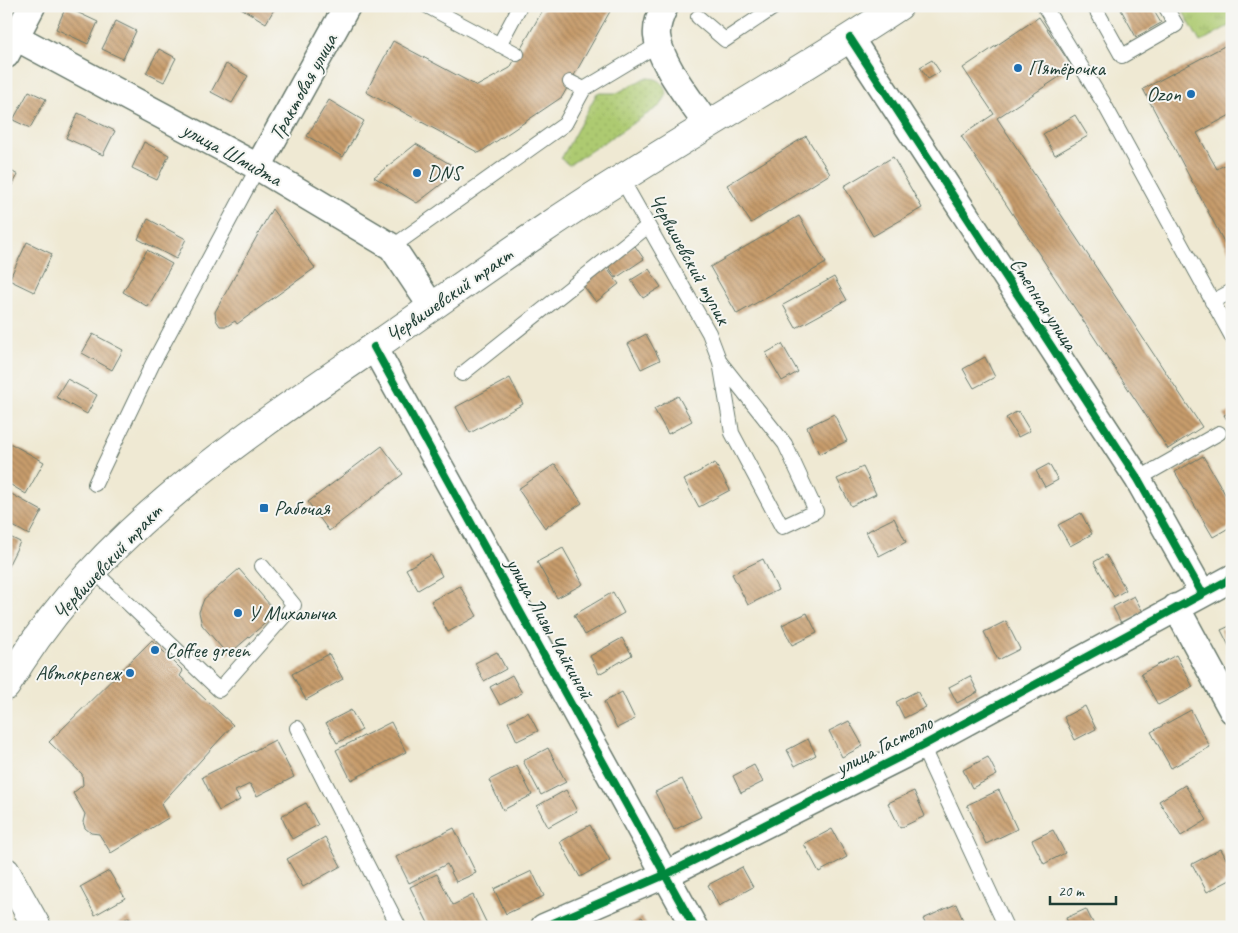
<svg xmlns="http://www.w3.org/2000/svg" width="1238" height="933" viewBox="0 0 1238 933" font-family="Caveat,sans-serif">
	<defs>
		<pattern id="grass-dots" width="8" height="8" patternUnits="userSpaceOnUse" patternTransform="scale(1.25)"><rect width="8" height="8" fill="#adca71"/><path d="M2 2h.1M6 6h.1" fill="none" stroke="#94ae62" stroke-width="1.8" stroke-linecap="round"/></pattern>
		<pattern id="park-tufts" width="24" height="20" patternUnits="userSpaceOnUse" patternTransform="scale(1.25)"><rect width="24" height="20" fill="#adca71"/><path d="M3 7l-1-3M5 7V3M7 7l1-3M15 17l-1-3M17 17v-4M19 17l1-3" fill="none" stroke="#94ae62"/></pattern>
		<pattern id="building-back-hatch" width="6" height="6" patternUnits="userSpaceOnUse" patternTransform="scale(1.25)"><rect width="6" height="6" fill="#c79c6c"/><path d="M-1 5l2 2M0 0l6 6M5-1l2 2" fill="none" stroke="#a1805a"/></pattern>
	</defs>
	<rect width="100%" height="100%" fill="#f6f6f2"/>
	<filter id="ink" filterUnits="userSpaceOnUse"><feTurbulence type="fractalNoise" baseFrequency=".02" numOctaves="2"/><feDisplacementMap in="SourceGraphic" scale="10" xChannelSelector="R" yChannelSelector="G"/><feConvolveMatrix kernelMatrix="1 2 1 2 8 2 1 2 1" color-interpolation-filters="sRGB"/></filter>
	<filter id="wash" filterUnits="userSpaceOnUse"><feTurbulence type="fractalNoise" baseFrequency=".0096" numOctaves="4" result="noise"/><feDisplacementMap in="SourceGraphic" scale="20" xChannelSelector="R" yChannelSelector="G"/><feGaussianBlur stdDeviation="1.12" result="paint"/><feColorMatrix in="noise" values="0 0 0 0 0 0 0 0 0 0 0 0 0 0 0 0 0 1.4 0 .05"/><feComposite in="paint" operator="in"/></filter>
	<g filter="url(#wash)">
		<rect width="100%" height="100%" fill="#efe9d3"/>
		<path fill="url(#grass-dots)" stroke="#668452" d="M645,78C659,78 663,81 667,94L661,105L569,165L561,159L597,93H617Z"/>
		<path fill="url(#park-tufts)" stroke="#668452" d="M1180,6H1232V24L1200,42Z"/>
		<g id="blocks">
			<path fill="url(#building-back-hatch)" d="M242,6H276L266,23L241,8Z
				M545,6H613L562,97L479,153L366,92L393,41L477,86L510,68Z
				M1119,6H1151L1161,23L1136,37Z
				M66,7L98,22L88,44L56,29Z
				M1039,17L1073,68L997,118L1202,427L1168,449L961,136L994,114L963,68Z
				M116,21L136,31L123,59L102,49Z
				M1232,42V114L1197,133L1217,169L1232,161V257L1143,89Z
				M159,49L176,58L164,82L146,73Z
				M932,60L940,72L928,79L920,67Z
				M226,64L248,76L232,103L211,92Z
				M29,91L46,99L30,128L13,120Z
				M329,100L364,121L343,157L307,136Z
				M78,113L115,131L103,155L66,138Z
				M1075,115L1088,136L1055,155L1043,134Z
				M806,136L830,174L751,223L727,185Z
				M144,142L169,155L157,180L132,168Z
				M416,144L460,170L417,203L374,177Z
				M893,157L922,208L873,236L844,186Z
				M6,168L18,175L6,196Z
				M272,209L315,268L237,324L235,321L227,326H220L216,320L215,312Z
				M799,216L826,263L737,314L710,267Z
				M148,219L186,239L176,259L138,239Z
				M27,242L52,254L34,292L9,280Z
				M635,246L644,259L616,278L607,264Z
				M147,250L172,264L148,307L123,292Z
				M605,266L619,284L596,302L582,284Z
				M649,269L661,287L643,298L631,280Z
				M834,277L847,300L796,328L783,305Z
				M93,334L123,350L112,370L82,353Z
				M646,334L660,360L641,369L628,344Z
				M782,344L798,372L782,381L766,353Z
				M985,357L995,377L974,388L963,369Z
				M510,378L523,404L470,433L456,407Z
				M67,379L97,395L87,414L56,397Z
				M678,396L692,421L668,434L654,409Z
				M1018,411L1030,431L1018,437L1006,418Z
				M1232,411V428L1224,415Z
				M834,414L847,441L819,454L807,427Z
				M6,441L44,462L26,494L6,482Z
				M382,446L403,474L329,531L308,502Z
				M1203,456L1232,506V526L1213,537L1175,472Z
				M715,463L730,490L699,507L684,480Z
				M555,464L582,503L545,528L518,489Z
				M1049,464L1058,480L1045,487L1036,471Z
				M863,467L876,494L851,506L837,479Z
				M6,491L42,511L29,535L6,522Z
				M1081,513L1092,534L1070,546L1058,525Z
				M894,518L906,542L879,556L866,532Z
				M6,535L20,542L6,570Z
				M563,548L583,584L557,598L537,562Z
				M431,555L442,576L418,590L406,569Z
				M1106,555L1126,590L1114,597L1094,562Z
				M763,559L778,590L748,605L732,574Z
				M239,569L277,613L228,655L202,625L199,612L204,599Z
				M460,586L477,616L448,632L431,601Z
				M613,592L624,613L585,635L574,615Z
				M1134,596L1143,612L1121,623L1113,607Z
				M807,613L817,633L792,645L782,625Z
				M1006,621L1020,649L998,660L984,632Z
				M1232,625V652L1221,630Z
				M622,638L632,655L599,674L590,656Z
				M152,640L183,671L180,676L233,725L161,804L168,818L111,853L99,834L91,833L85,828L83,822L85,814L73,793L83,785L82,774L49,742Z
				M497,652L506,669L484,681L475,663Z
				M329,654L343,679L306,700L292,674Z
				M1176,655L1193,687L1158,705L1141,674Z
				M512,675L522,693L500,705L490,687Z
				M970,676L978,692L957,703L949,687Z
				M917,691L926,707L904,718L896,702Z
				M622,692L635,719L617,728L604,702Z
				M1085,706L1096,729L1075,740L1064,717Z
				M351,710L362,730L337,743L326,723Z
				M1191,710L1210,747L1171,768L1151,732Z
				M528,712L538,731L517,741L508,722Z
				M849,721L863,746L842,757L829,731Z
				M391,722L406,752L351,780L336,750Z
				M808,739L816,755L795,766L787,750Z
				M275,740L294,777L257,796L250,784L235,791L240,800L219,811L202,777Z
				M548,748L566,782L541,795L523,761Z
				M988,757L997,775L972,788L963,770Z
				M754,765L763,782L741,793L733,776Z
				M517,766L532,795L503,810L489,780Z
				M682,779L701,817L674,830L655,792Z
				M1185,785L1207,820L1181,836L1159,801Z
				M566,790L577,811L548,827L537,806Z
				M999,790L1017,829L986,844L967,805Z
				M914,791L925,816L900,828L888,803Z
				M306,803L318,825L292,839L281,816Z
				M590,825L610,860L580,877L560,842Z
				M454,828L476,873L456,882L447,864L409,883L396,857Z
				M832,829L847,857L819,872L804,844Z
				M1053,830L1065,853L1044,864L1032,840Z
				M325,837L341,866L303,887L287,859Z
				M1221,849L1232,870V879L1207,892L1192,864Z
				M742,867L753,887L719,906L708,885Z
				M109,871L125,898L95,915L80,887Z
				M532,871L544,896L506,914L494,889Z
				M437,874L453,905L473,895L488,926L430,927L410,887Z
				M956,904L966,927H927L923,919Z
				M1086,909L1095,927H1070L1066,918Z
				M129,917L134,927H111Z
				M642,917L648,927H625Z"/>
		</g>
	</g>
	<g filter="url(#ink)">
		<use href="#blocks" fill-opacity="0" stroke="#68796c" stroke-width="1"/>
		<g fill="none" stroke-linecap="round" stroke-linejoin="round">
			<defs>
				<path id="lane" d="M427,6L517,54
					M1044,6L1103,102L1232,337
					M1094,6L1122,56L1176,25L1165,6
					M698,17L725,40L776,6
					M499,45L520,6
					M570,82L584,89L659,44
					M621,178L709,333L720,362L732,433L782,527L816,511L785,444L720,362
					M392,247L565,124L584,89
					M1212,302L1232,291
					M462,374L648,226
					M1138,479L1219,433
					M95,484L152,365L258,167
					M93,570L219,690L294,605L262,566
					M297,728L399,927
					M922,746L1006,927"/>
				<path id="street" d="M665,6C660,16 656,25 657,36C660,64 692,102 707,125
					M6,32L258,167L392,247L432,307
					M850,38L1138,479L1202,593
					M6,55L32,6
					M258,167L347,6
					M374,347L694,927
					M1176,607L1232,710
					M544,927L667,874L922,746L1232,578"/>
				<path id="primary" d="M6,686C92,536 241,438 380,343C461,287 540,229 624,177C715,119 809,66 899,6
					M6,872L37,927"/>
			</defs>
			<use href="#lane" stroke="#68796c" stroke-width="16"/>
			<use href="#street" stroke="#68796c" stroke-width="29"/>
			<use href="#primary" stroke="#68796c" stroke-width="30"/>
			<use href="#lane" stroke="#fff" stroke-width="14"/>
			<use href="#street" stroke="#fff" stroke-width="26"/>
			<use href="#primary" stroke="#fff" stroke-width="28"/>
			<defs>
				<path id="cycleway" d="M850,38L1138,479L1202,593
					M374,347L694,927
					M544,927L667,874L922,746L1232,578"/>
			</defs>
			<use href="#cycleway" stroke="#f6f6f2" stroke-width="11"/>
			<use href="#cycleway" stroke="#00873e" stroke-width="8"/>
		</g>
	</g>
	<g fill="#1f6fb2" stroke="#f6f6f2" stroke-width="2">
		<circle cx="1018" cy="68" r="5"/>
		<circle cx="1191" cy="94" r="5"/>
		<circle cx="417" cy="173" r="5"/>
		<rect x="259" y="503" width="10" height="10" rx="2.5"/>
		<circle cx="238" cy="613" r="5"/>
		<circle cx="155" cy="650" r="5"/>
		<circle cx="130" cy="673" r="5"/>
	</g>
	<g text-anchor="middle" dominant-baseline="central" stroke-width="4" stroke-linejoin="round" paint-order="stroke">
		<g font-size="21" fill="#1f3d34" stroke="#f6f6f2" text-anchor="start">
			<text x="1028" y="68">Пятёрочка</text>
			<text x="1181" y="94" text-anchor="end">Ozon</text>
			<text x="427" y="173">DNS</text>
			<text x="274" y="508">Рабочая</text>
			<text x="248" y="613">У Михалыча</text>
			<text x="165" y="650">Coffee green</text>
			<text x="120" y="673" text-anchor="end">Автокрепеж</text>
		</g>
		<g font-size="21" fill="#1f3d34" stroke="#f6f6f2">
			<text transform="translate(303 87) rotate(-61)">Трактовая улица</text>
			<text transform="translate(232 154) rotate(29)">улица Шмидта</text>
			<text transform="translate(690 259) rotate(61)">Червишевский тупик</text>
			<text transform="translate(449 295) rotate(-35)">Червишевский тракт</text>
			<text transform="translate(1044 304) rotate(57)">Степная улица</text>
			<text transform="translate(107 562) rotate(-47)">Червишевский тракт</text>
			<text transform="translate(550 628) rotate(61)">улица Лизы Чайкиной</text>
			<text transform="translate(884 745) rotate(-27)">улица Гастелло</text>
		</g>
	</g>
	<rect width="1238" height="933" fill="none" stroke="#f6f6f2" stroke-width="25"/>
	<path d="M1050 896v8h66v-8" fill="none" stroke="#1f3d34" stroke-width="2.5"/>
	<text x="1058" y="896" font-size="15" fill="#1f3d34" stroke="#f6f6f2" stroke-width="4" paint-order="stroke">20 m</text>
</svg>
